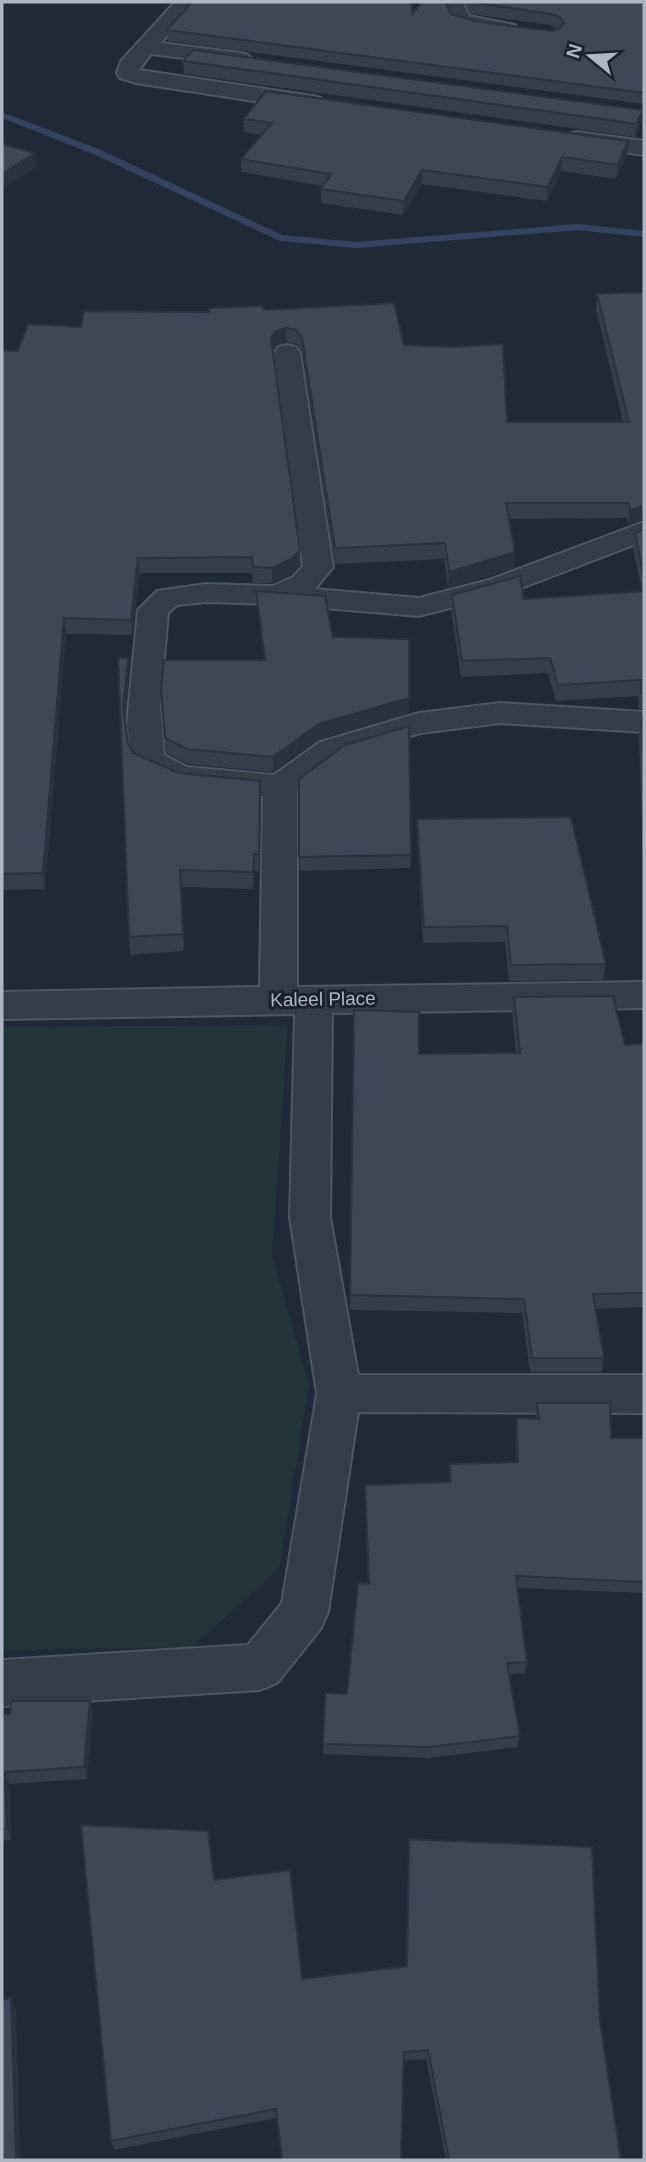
<svg xmlns="http://www.w3.org/2000/svg" width="646" height="2162" viewBox="0 0 646 2162" font-family="Arial,sans-serif">
	<rect width="100%" height="100%" fill="#212838"/>
	<path fill="#233439" d="M288,1025L272,1256L309,1385L279,1569L192,1647L2,1650V1027Z"/>
	<g fill="none" stroke-linecap="round" stroke-linejoin="round">
		<path fill="#35415f" fill-rule="evenodd" d="M2,112L101,150L282,235L356,242L578,224L644,231V237L578,230L356,248L280,241L93,154L2,118Z"/>
		<defs>
			<path id="minor" d="M175,2H196L161,43L241,53L248,55L252,59L248,63L241,65L151,54L139,70L313,96L321,98L324,103L321,108L313,110L136,83L120,78L117,73L121,61Z
				M443,2H463L469,16L515,25L518,29L515,33L508,35L453,24Z
				M577,132L644,141V155L569,144L566,139L569,134Z
				M287,345L296,347L300,353L333,567L315,589L419,598L489,580L644,522V541L511,592L419,616L277,604L206,602L177,605L168,613L160,705L164,755L187,767L274,775L320,742L419,713L500,703L644,712V732L500,723L421,733L344,756L297,791V987L644,982V1008L332,1013L330,1217L358,1375H644V1413L358,1412L328,1612L321,1628L277,1683L260,1690L2,1706V1660L248,1645L282,1603L317,1394L290,1217L295,1014L2,1019V992L260,987L263,796L180,788L137,769L132,761L127,724L138,610L157,591L206,584L273,586L293,577L303,566L274,353L278,347Z"/>
		</defs>
		<use href="#minor" stroke="#505563" stroke-width="4"/>
		<use href="#minor" fill="#353b49" fill-rule="evenodd"/>
	</g>
	<path fill="#353c4c" d="M464,2H644V104L168,41L167,30L412,14H451L474,21L551,31L559,29L550,25L471,14Z
		M183,61L643,110L641,123L635,137L184,74Z
		M243,119L628,141L627,155L616,179L561,171L547,201L422,184L403,215L321,203V189L323,186L241,172V159L262,135L244,132Z
		M644,292V520L628,525L627,518L509,519L514,568L448,588L444,559L335,564L303,353L297,344L286,342L276,346L273,351L300,565L291,575L272,583H253L252,573H140L132,635L66,634L45,889L2,890V350L18,351L81,327L209,312L264,310L404,345L507,422H623L596,309L597,294Z
		M644,529V710L639,709L638,696L556,701L548,673L461,677L451,610L452,595L524,599L642,591L633,548L635,533Z
		M256,591L333,637L409,698V713L319,739L273,772L188,764L166,753L161,690L264,660L257,606Z
		M118,658L129,675L125,721L128,744L133,753L179,773L260,781L259,871H255L253,889L181,887L184,951L130,955L129,937Z
		M644,718V900L639,734L642,719Z
		M299,779L411,855L410,868L300,871Z
		M417,819L606,964L603,980L509,981L505,942L423,943L417,835Z
		M514,997L625,1045L644,1043V1307L595,1309L604,1358L601,1372H530L522,1313L350,1310L354,1010L419,1054L516,1053L512,1013Z
		M537,1403L611,1438H644V1593L517,1588L527,1662L525,1673L508,1674L520,1736L518,1747L429,1758L323,1754L325,1693L347,1694L368,1584L365,1485L449,1482L450,1464L516,1462V1430L517,1418L536,1419Z
		M90,1701L93,1713L87,1779L9,1784L11,1840L2,1841V1714Z
		M409,1839L600,2021L621,2160H446L426,2059L404,2061L277,2118L114,2150L111,2141L214,1880L302,1979L406,1966Z"/>
	<path fill="#2b313e" d="M643,110L641,123L635,137L637,124Z
		M628,141L627,155L616,179L618,165Z
		M35,153L37,167L2,189V174Z
		M562,157L561,171L547,201L548,187Z
		M422,170V184L403,215L404,201Z
		M286,328V342L276,346L271,353V338L276,331Z
		M644,506V520L628,525L630,510Z
		M300,550V565L291,575L272,583V568Z
		M515,552L514,568L448,588L449,572Z
		M138,558L140,573L132,635L131,620Z
		M64,618L66,634L45,889L43,873Z
		M128,658L129,675L124,724L123,707Z
		M409,698V713L319,739L273,772V757L319,724Z
		M254,854L255,871L253,889V872Z
		M90,1701L93,1713L87,1779L84,1767Z
		M5,1772L9,1784L11,1840L7,1829Z
		M11,1998L16,2009L20,2160H16V2159Z"/>
	<path fill="#3e4658" stroke="#2b313e" stroke-width="2" d="M192,2H412V14L422,2H446L451,14L474,21L551,31L559,29L564,23L560,17L551,14L471,2H644V93L167,30Z
		M193,50L643,110L637,124L183,61Z
		M266,91L628,141L618,165L562,157L548,187L422,170L404,201L321,189L331,174L241,159L272,123L243,119Z
		M2,144L35,153L2,174Z
		M644,292V506L630,510L629,503H506L515,552L449,572L445,543L335,548L302,338L296,330L286,328L276,331L271,338L300,550L291,559L272,568L253,567L252,557L138,558L131,620L64,618L43,873L2,874V350L18,351L28,324L81,327L84,311L209,312V308L263,306L264,310L394,303L404,345L454,347L503,344L507,422H629L597,294Z
		M644,529V577L635,533Z
		M520,576L524,599L644,591V694L641,693V680L558,685L550,658L462,661L452,595Z
		M256,591L325,596L333,637L409,639V698L319,724L273,757L187,749L165,738L161,690L164,660H265Z
		M118,658H128L123,707L128,744L133,753L179,773L260,781L259,854H254L253,872L180,870L183,934L129,937Z
		M644,718V799L642,719Z
		M409,726L411,855L299,857V779L345,745Z
		M571,817L606,964L511,965L507,926L424,927L417,819Z
		M613,996L625,1045L644,1043V1293L593,1294L604,1358H532L524,1299L350,1295L354,1010L419,1012V1054L520,1053L514,997Z
		M537,1403H610L611,1438H644V1582L516,1576L527,1662L507,1663L520,1736L430,1747L323,1744L325,1693L347,1694L358,1583L369,1584L365,1485L451,1482L450,1464L518,1462L517,1418L539,1419Z
		M11,1701H90L84,1767L5,1772L7,1829H2V1714H10Z
		M81,1825L208,1831L214,1880L290,1870L302,1979L407,1966L409,1839L592,1847L600,2021L621,2160H449L428,2050L404,2052L401,2160H282L276,2109L111,2141Z
		M11,1998L16,2159L2,2160V2000Z"/>
	<g text-anchor="middle" dominant-baseline="central" stroke-width="6" stroke-linejoin="round" paint-order="stroke">
		<g font-size="19" fill="#b0b5c5" stroke="#1a202d">
			<text transform="translate(323 999) rotate(-1)">Kaleel Place</text>
		</g>
	</g>
	<rect width="646" height="2162" fill="none" stroke="#b0b5c5" stroke-width="7"/>
	<g transform="translate(590 56) rotate(288)" stroke="#1a202d" stroke-width="5" paint-order="stroke">
	<path d="M0-5L12 26L0 18L-12 26Z" fill="#b0b5c5"/>
	<text y="-10" font-size="19" font-weight="bold" text-anchor="middle" fill="#b0b5c5">N</text>
	</g>
</svg>
